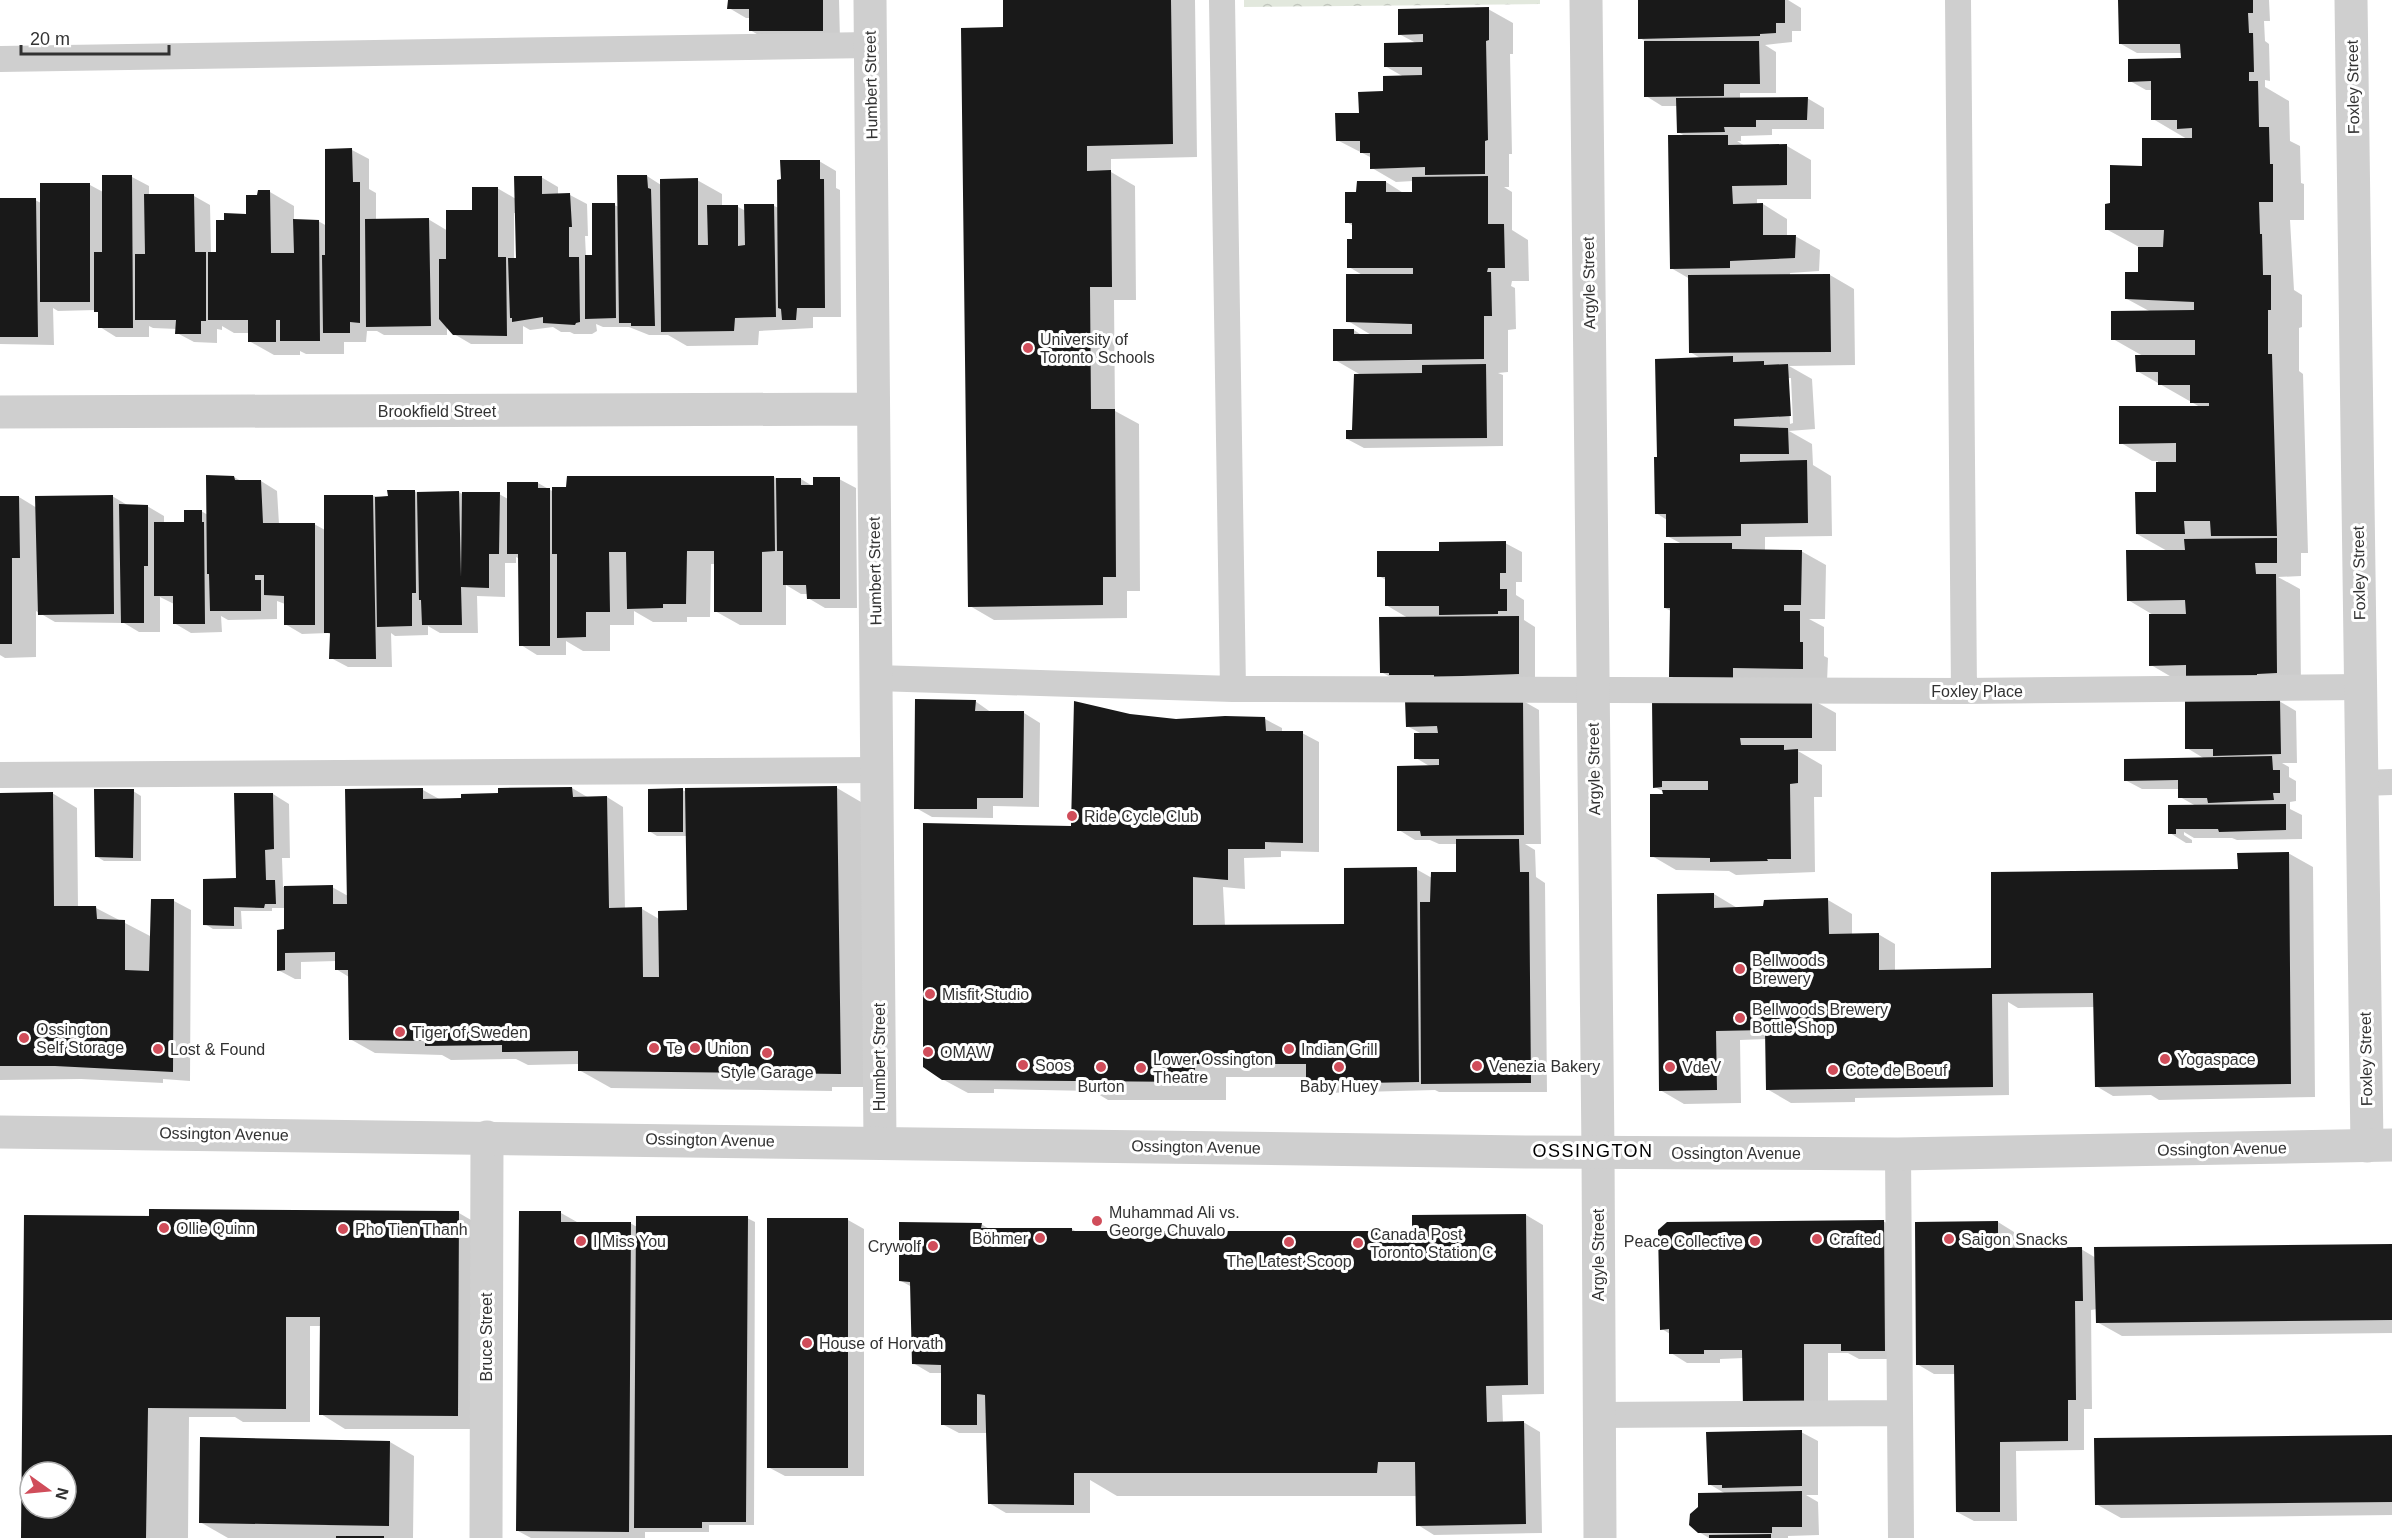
<svg xmlns="http://www.w3.org/2000/svg" width="2392" height="1538" viewBox="0 0 2392 1538" font-family="Arial,sans-serif">
	<defs>
		<pattern id="park-crowns" width="20" height="18" patternUnits="userSpaceOnUse" patternTransform="scale(1.5)"><rect width="20" height="18" fill="#e2e8dd"/><path d="M2 6a3 3 0 1 1 6 0M12 15a3 3 0 1 1 6 0" fill="none" stroke="#c2c7be"/></pattern>
	</defs>
	<rect width="100%" height="100%" fill="#fff"/>
	<path fill="url(#park-crowns)" d="M1244,0H1540V4L1244,7Z"/>
	<path fill="#0003" fill-rule="evenodd" d="M729,0H839L840,39L767,40L750,30V18H746L729,8Z
		M1004,0H1195L1197,157L1111,159V172L1135,186L1136,300H1114L1115,411L1139,424L1140,591H1127V618L994,620L970,606L1005,29Z
		M1639,0H1788L1801,8V31H1792V42L1765,45L1776,52V93H1740V99L1807,98L1824,108V129H1772V135L1741,136V141H1737L1745,146H1787L1811,160V199H1757V205L1763,204L1787,219V236H1795L1820,250L1819,271L1790,273V276L1830,275L1854,289L1855,365L1789,366L1812,379L1815,429L1789,431L1812,444L1813,465L1831,476L1832,536L1765,537V551H1801L1826,565L1825,619H1809L1824,627V656L1828,658L1827,682L1695,690L1670,676L1671,611L1665,608L1682,544L1667,536V520L1656,513L1659,459L1702,359L1690,352V279L1671,268L1685,136L1678,132V106H1662L1646,96L1645,41L1640,38ZM1788,378H1791L1793,423L1790,424Z
		M2180,0H2269L2270,21H2264L2265,41L2269,44L2270,81L2265,80V87L2289,101L2290,141L2300,146L2301,183L2304,184V220H2290L2294,290L2302,295V327L2299,328V371L2303,374L2308,553H2301V576L2278,577L2300,589L2301,687L2175,679L2151,665L2155,616L2128,600L2169,552L2137,534L2157,493L2158,461H2152L2121,443L2200,407L2137,371L2143,356L2113,339L2151,312L2127,299L2139,274V247L2106,229L2111,205L2144,167L2187,139L2153,119V90H2146L2130,81L2182,59V53H2137L2121,44Z
		M1488,9L1513,23V54H1510L1512,154H1509V187H1504L1512,192V230L1528,240L1529,281H1512L1511,286L1515,288L1516,329L1508,330V372L1498,373L1503,375V446L1364,448L1347,439L1353,431L1361,375L1335,360L1354,330L1363,336H1373L1348,321L1364,276L1349,267L1354,241L1353,226L1347,222L1358,194L1386,182L1405,194H1414L1413,181L1396,182L1372,168V158L1337,140L1360,114L1404,77L1385,66L1416,43L1399,34Z
		M352,150L369,159V189L376,193V220L428,219L448,231L473,211L497,188L516,199L541,177L558,187V195H570L587,204L588,236H585L586,257H594L614,205L619,207L647,176L661,185L697,180L722,194V207H738L746,211L774,206L779,208L819,161L836,171V188L840,190L841,317H813V328L759,331L758,345L687,346L668,335H649L629,327H603L596,324L597,331L592,334H574L570,332H561L553,327L530,330L523,326V344H471L454,334L447,325V335H384L377,331H367L366,342H344V354H306L300,351V355H274L249,341V333H234L222,326V330L217,329V343L194,342L177,333V329L153,328L149,326V337H116L100,327V314L96,310L58,311L53,308L54,345L0,344V200H35L41,203L90,185L103,192L132,177L149,186V196H194L210,205L211,253H218L248,215L258,196L270,192L294,206V221H318L327,226ZM514,213H517L518,259H514Z
		M234,477L241,481H261L277,491L279,524H314L325,530L373,496L389,498L414,491L418,493L459,492L464,495L499,494L508,499L538,483L554,492L774,477L778,480L801,479L814,487L839,479L856,488L857,608H825L808,598V594H801L786,585V625H740L715,611V564H711L710,617H687V622H653L634,611V625H610V651H583L566,641V655H537L521,645L520,559L516,557V563H505V597L477,596L478,633H440L428,626V635L395,636L391,633L392,667H348L331,658V635L328,633L302,634L285,624V604L277,601V619L228,620L221,616L222,632L191,633L174,623V604L160,597V632H139L124,623L55,622L36,611V657L5,658L0,655V498L19,497L37,508L112,496L129,506H147L164,516V524L186,523L201,511L208,515Z
		M1505,543L1522,552V582H1516V595L1524,600V620L1535,627V683L1398,681L1381,672L1408,618L1386,605V580L1379,576L1441,552Z
		M1811,699L1836,713V751H1798L1822,765V797H1814L1815,872L1736,875L1729,871L1676,870L1652,856L1664,796V792L1655,787L1654,702Z
		M975,701L992,713H1024L1040,723L1039,807L993,806V818L932,817L916,808Z
		M1523,701L1539,710L1541,844H1525L1535,850L1536,877L1545,883L1547,1092H1439L1435,1090L1324,1093L1308,1083V1077H1226V1100H1108L1093,1091L994,1089V1093H968L942,1079L1130,715L1176,721L1265,719L1282,728V733H1302L1319,742V852L1281,851V857L1244,858L1245,889L1223,887L1225,926H1346L1416,869L1432,878L1457,873V844H1439L1430,840H1415L1399,830L1431,767L1416,758L1422,734L1407,726Z
		M2279,701L2296,711L2297,763H2282L2289,767V777L2296,781V801L2290,802V809L2302,815V839L2237,840L2232,838H2194L2184,832V835L2192,840V843H2186L2170,833L2196,806L2180,797L2179,789H2142L2125,780L2205,759L2187,748Z
		M572,788L589,798L607,797L623,807L625,909H642L659,919L693,912L688,836H657L649,831L682,790L687,792L837,788L861,802L865,1087H832V1091L611,1088L579,1070V1064L528,1065L516,1059L451,1060L442,1055L375,1053L350,1039L349,977L336,969V961L301,962V979H295L278,970L286,931V908H272V911H241L242,929H213L205,924L243,881L273,794L289,804L290,858H282L283,887H332L348,896L423,790L441,800Z
		M133,791L141,796V861H104L96,856Z
		M52,793L77,808L78,908H96L152,937L174,901L191,910L190,1081L163,1079V1083L81,1079L0,1080V794Z
		M2288,853L2313,867L2315,1097L2159,1100L2151,1095L2113,1096L2096,1086L2095,1007L2018,1008L2008,1002L2009,1095L1855,1098V1102L1791,1103L1767,1089V1039L1740,1040L1741,1103L1684,1104L1660,1090L1714,894L1739,909L1828,900L1852,914V935L1878,934L1895,944V971L1991,970Z
		M459,1213L483,1227L482,1429H345L321,1414V1326H310V1422H243L235,1417H189L188,1538H23L25,1217ZM30,1472H66V1508H30Z
		M561,1213L577,1222L630,1223L637,1227L747,1218L755,1222L754,1525H709V1532H645V1538H531L518,1531Z
		M1526,1215L1543,1225L1544,1394L1502,1395L1503,1423L1523,1422L1540,1432L1542,1533L1434,1535L1418,1525L1417,1496H1117L1090,1480V1513H1006L989,1503L988,1433H959L942,1424L943,1373H930L913,1363L912,1287L901,1281L981,1224L991,1230L1072,1229L1078,1233H1412L1414,1217Z
		M848,1220L864,1229V1476H785L768,1467Z
		M1883,1221L1900,1231L1901,1359H1859L1848,1353H1828V1421L1744,1358L1720,1359V1363H1687L1671,1353L1670,1334L1662,1329Z
		M1998,1222L2014,1232L2015,1250L2081,1249L2096,1258L2392,1246V1333L2122,1336L2097,1322V1309L2091,1310L2092,1409H2084V1450L2016,1451L2017,1521H1974L1957,1512L1956,1374H1934L1917,1364Z
		M1801,1432L1818,1441V1495H1806L1818,1502L1819,1535L1788,1536V1538H1709L1699,1532L1726,1494L1709,1484Z
		M2392,1436V1515L2121,1518L2096,1504Z
		M390,1442L414,1456L413,1538H198H228L200,1522Z"/>
	<path fill="#191919" fill-rule="evenodd" d="M728,0H823V31H749V9H727Z
		M1003,0H1171L1173,144L1087,146V171L1111,170L1112,287H1090L1091,409H1115L1116,577H1103V605L968,607L961,28L1003,27Z
		M1638,0H1785V23H1776V33L1760,34V36L1638,39Z
		M2118,0H2253V13H2248L2249,33H2253L2254,72H2249V81H2258L2259,127H2269L2270,164H2273V202H2259L2260,234H2262L2263,275H2271V310H2268V354H2272L2277,536H2211L2210,521H2184L2185,534H2136L2135,492H2156V462H2176V443L2119,444V406H2209V403H2190V385H2158V372H2136L2135,355H2195V340H2111V311L2194,310V302L2125,299V272H2138V247H2163L2164,230H2105V204L2110,203V165L2142,166V138H2192V128L2177,129V120H2151V81L2128,82V59L2181,58L2180,44H2119Z
		M1489,7V40L1486,41L1488,140L1485,141V174L1425,175V167L1370,169V153H1360V141H1336L1335,113H1359L1358,92L1383,91V76L1422,75V67H1384V43L1423,42V34L1398,35V9Z
		M1644,41H1759L1760,84H1724V96L1644,97Z
		M1808,97L1807,120H1756V127H1724L1725,132L1677,133L1676,98Z
		M1668,135H1728V145L1787,144V185L1732,186L1733,204L1763,203V235H1796L1795,258L1730,261V268L1670,269Z
		M352,148L353,182H360V323L350,322V333H323L322,255H325V149Z
		M780,160H820V179H824L825,308H797L796,320H782L781,309L778,308L777,180L781,179Z
		M102,175H132L133,328H98V312H94V252H102Z
		M617,175H647L648,188L651,189L655,326H631V323H619Z
		M514,176H542V194L570,193L572,227H569V257H579L580,322L576,323L575,325L543,323V317L512,322V318H510L508,258H516Z
		M1488,176V224H1504L1505,268H1488L1487,272H1491L1492,316H1484V359L1333,361V329H1354V334H1412V324L1346,322V274H1413V268H1347V239H1352V223H1345V192H1356L1357,181H1386V192H1412V177Z
		M698,178V245H708L707,205H738V246L745,245L744,204H774L776,317L735,318L734,331L661,332L660,179Z
		M40,183H90V302H40Z
		M472,187H498V257H506L507,336L453,335L439,319V259H446V210H472Z
		M258,190H270L271,253H294L293,219L319,220L320,341H280V320H276V342H248V320H208V252H216V220H224V213L246,214V195H257Z
		M144,194H194L195,252H206V321H201V334H175L176,320H135V254H145Z
		M0,198H36L38,337H0Z
		M592,203H615L616,318L585,319V255H592Z
		M429,218L431,326L366,327L365,219Z
		M1830,274L1831,352L1689,353L1688,275Z
		M1733,356V362L1764,361V365L1788,364L1791,416L1734,419V426L1788,428L1789,454H1740V462L1807,460L1808,523L1741,524V536L1666,537V514H1655L1654,457H1657L1655,359Z
		M1486,364L1487,438L1346,439V430H1352L1354,374L1422,373V365Z
		M206,475L234,476L235,480H261L263,523H315V625H284V596L264,595V575H255V580H261V611H210L209,574H207Z
		M567,476H774L775,551L762,552V612H714V551H687L686,604H663V608L627,609L626,552H609L610,612H586V637L557,638V554H552V487H566Z
		M813,477H840V599H807L806,585H783V551H777L776,478H801V485H813Z
		M507,482H538V488H550V646H519L518,554H507Z
		M387,490H415L416,593H412V626L377,627L375,497L388,496Z
		M459,491L461,577L462,492H500L499,554H489V588L461,587L462,625H422L421,600H419L417,492Z
		M113,495L114,614L38,615L35,496Z
		M324,495H373L376,659H329L330,633H324Z
		M0,496H19L20,558H12V644H0Z
		M119,504L148,505V566H144V623H121Z
		M184,510H202V522H204L205,624H173V596H154V522H184Z
		M2277,538V563H2255L2256,574H2276L2277,673L2257,674V677L2186,678V665L2149,666V614H2186L2185,600L2127,601L2126,550H2185L2184,539Z
		M1506,541V573H1500V589H1507V611H1498V614L1439,615V606H1385V577H1377V551H1439V542Z
		M1664,543H1732V549L1802,550L1801,605H1784V611H1800V642H1803V669L1733,668V678L1669,677L1670,608H1664Z
		M1519,616V674L1434,677V675H1389V673H1380L1379,617Z
		M1812,697V738H1740L1741,745H1784V750L1798,749V783L1790,784L1791,859H1767L1768,861L1710,862V858L1650,857V794H1663L1662,790H1708V781H1662V787L1653,788L1652,700Z
		M915,699L976,700L975,711H1024L1023,798H977V809H914Z
		M1523,699L1524,835L1421,836L1420,831H1397V766L1439,765V759H1414V733H1438L1437,726L1406,727L1405,700Z
		M2185,700H2280L2281,754L2213,756V749H2185Z
		M1074,701L1130,714L1176,719L1225,716L1265,717L1266,731H1303V843L1265,842V849H1228V880L1193,877V925L1344,924V868L1417,867L1419,1082L1306,1084V1064H1195V1082L942,1080L923,1067V823L1071,826Z
		M2272,756L2273,770H2280V793H2273L2274,800L2208,803L2207,798H2178V780L2124,781V759Z
		M837,786L841,1074L578,1071V1051L502,1052V1045L425,1046V1041L349,1040L348,970H335V952L285,953V970L277,971V930L284,929V886L333,885V904H347L345,789L423,788V799L461,798V794L498,793V788L572,787L573,797L607,796L609,908L642,907L643,977H659L658,911L687,910L685,788Z
		M683,788V832H648V789Z
		M94,789H134L133,858L95,857Z
		M53,792L54,906H96L97,919L125,920V970L149,971L151,899H174L173,1072L55,1066H0V793Z
		M234,793H273L274,849L265,850L266,880H275L276,904H265L264,908L234,907V926L203,925V879L236,878Z
		M2286,804V830L2219,832L2218,829H2176V834H2168V805Z
		M1456,839H1519L1520,872H1529L1531,1083L1421,1084L1420,902H1430L1431,872H1456Z
		M2289,852L2291,1084L2095,1087L2093,993L1992,994L1993,1087L1766,1090L1765,1030L1716,1031L1717,1090L1659,1091L1657,894L1714,893V908L1763,906L1764,900L1828,898L1829,934L1879,933V970L1991,968V872L2238,869L2237,853Z
		M149,1209L459,1211L458,1416L319,1415L320,1317H286V1409L148,1408L146,1538H21L24,1215L149,1216ZM30,1472H66V1508H30Z
		M519,1211H561V1222H631L629,1532L516,1531Z
		M1526,1214L1528,1385L1486,1386L1487,1422L1524,1421L1526,1524L1416,1526L1415,1462H1378L1377,1473H1074V1505L988,1504L985,1395L977,1394V1425H941V1365L912,1364L910,1282L899,1281V1222L982,1223L981,1228H1072V1231H1412V1215Z
		M636,1216H748L746,1522H702V1528H634Z
		M767,1218H848V1468H767Z
		M1884,1220L1885,1351H1841V1344H1804V1408H1743L1742,1350H1704V1354H1669V1329L1660,1330L1658,1230L1667,1222Z
		M1998,1221V1248L2082,1247L2083,1301H2075L2076,1400H2068V1441L2000,1442V1512H1956L1954,1365H1916L1915,1222Z
		M2392,1244V1320L2096,1323L2094,1247Z
		M1802,1430V1486L1722,1488V1485H1708L1706,1432Z
		M2392,1435V1502L2095,1505L2094,1438Z
		M200,1437L390,1441L389,1526L199,1523Z
		M1802,1491V1527H1772V1533H1698L1689,1525L1690,1514L1698,1507V1493Z
		M1771,1534V1538H1709V1535Z
		M336,1536H384V1538H336Z"/>
	<g fill="none" stroke-linecap="round" stroke-linejoin="round">
		<path stroke="#cfcfcf" stroke-width="26" d="M1222,0L1233,689
			M1958,0L1964,691
			M0,59L870,45
			M876,678L1233,689L1964,691L2361,687
			M0,775L877,770
			M2362,783L2392,782
			M1898,1154L1901,1538
			M1598,1415L1900,1413"/>
		<path stroke="#cfcfcf" stroke-width="33" d="M870,0L880,1142
			M1586,0L1598,1152L1600,1538
			M2351,0L2367,1146
			M0,412L873,409
			M486,1538L487,1137"/>
		<path stroke="#cfcfcf" stroke-width="33" d="M0,1132L1533,1152L1898,1154L2392,1145"/>
	</g>
	<g fill="#d04d5a" stroke="#fff" stroke-width="2">
		<circle cx="1028" cy="348" r="6"/>
		<circle cx="1072" cy="816" r="6"/>
		<circle cx="1740" cy="969" r="6"/>
		<circle cx="930" cy="994" r="6"/>
		<circle cx="1740" cy="1018" r="6"/>
		<circle cx="400" cy="1032" r="6"/>
		<circle cx="24" cy="1038" r="6"/>
		<circle cx="654" cy="1048" r="6"/>
		<circle cx="695" cy="1048" r="6"/>
		<circle cx="158" cy="1049" r="6"/>
		<circle cx="1289" cy="1049" r="6"/>
		<circle cx="928" cy="1052" r="6"/>
		<circle cx="767" cy="1053" r="6"/>
		<circle cx="2165" cy="1059" r="6"/>
		<circle cx="1023" cy="1065" r="6"/>
		<circle cx="1477" cy="1066" r="6"/>
		<circle cx="1101" cy="1067" r="6"/>
		<circle cx="1339" cy="1067" r="6"/>
		<circle cx="1670" cy="1067" r="6"/>
		<circle cx="1141" cy="1068" r="6"/>
		<circle cx="1833" cy="1070" r="6"/>
		<circle cx="1097" cy="1221" r="6"/>
		<circle cx="164" cy="1228" r="6"/>
		<circle cx="343" cy="1229" r="6"/>
		<circle cx="1040" cy="1238" r="6"/>
		<circle cx="1817" cy="1239" r="6"/>
		<circle cx="1949" cy="1239" r="6"/>
		<circle cx="581" cy="1241" r="6"/>
		<circle cx="1755" cy="1241" r="6"/>
		<circle cx="1289" cy="1242" r="6"/>
		<circle cx="1358" cy="1243" r="6"/>
		<circle cx="933" cy="1246" r="6"/>
		<circle cx="807" cy="1343" r="6"/>
	</g>
	<g text-anchor="middle" dominant-baseline="central" stroke-width="6" stroke-linejoin="round" paint-order="stroke">
		<g font-size="16" fill="#323232" stroke="#fff">
			<text transform="translate(871 85) rotate(-91)">Humbert Street</text>
			<text transform="translate(2353 87) rotate(-91)">Foxley Street</text>
			<text transform="translate(1589 283) rotate(-91)">Argyle Street</text>
			<text x="437" y="411">Brookfield Street</text>
			<text transform="translate(875 571) rotate(-91)">Humbert Street</text>
			<text transform="translate(2359 573) rotate(-91)">Foxley Street</text>
			<text x="1977" y="691">Foxley Place</text>
			<text transform="translate(1594 769) rotate(-91)">Argyle Street</text>
			<text transform="translate(879 1057) rotate(-90)">Humbert Street</text>
			<text transform="translate(2366 1059) rotate(-91)">Foxley Street</text>
			<text transform="translate(224 1134) rotate(1)">Ossington Avenue</text>
			<text transform="translate(710 1140) rotate(1)">Ossington Avenue</text>
			<text transform="translate(1196 1147) rotate(1)">Ossington Avenue</text>
			<text transform="translate(2222 1149) rotate(-1)">Ossington Avenue</text>
			<text x="1736" y="1153">Ossington Avenue</text>
			<text transform="translate(1598 1255) rotate(-90)">Argyle Street</text>
			<text transform="translate(486 1337) rotate(-90)">Bruce Street</text>
		</g>
		<g font-size="16" fill="#323232" stroke="#fff" text-anchor="start">
			<text x="1040" y="339">University of<tspan x="1040" dy="18">Toronto Schools</tspan></text>
			<text x="1084" y="816">Ride Cycle Club</text>
			<text x="1752" y="960">Bellwoods<tspan x="1752" dy="18">Brewery</tspan></text>
			<text x="942" y="994">Misfit Studio</text>
			<text x="1752" y="1009">Bellwoods Brewery<tspan x="1752" dy="18">Bottle Shop</tspan></text>
			<text x="36" y="1029">Ossington<tspan x="36" dy="18">Self Storage</tspan></text>
			<text x="412" y="1032">Tiger of Sweden</text>
			<text x="666" y="1048">Te</text>
			<text x="707" y="1048">Union</text>
			<text x="170" y="1049">Lost &amp; Found</text>
			<text x="1301" y="1049">Indian Grill</text>
			<text x="940" y="1052">OMAW</text>
			<text x="1153" y="1059">Lower Ossington<tspan x="1153" dy="18">Theatre</tspan></text>
			<text x="2177" y="1059">Yogaspace</text>
			<text x="1035" y="1065">Soos</text>
			<text x="1489" y="1066">Venezia Bakery</text>
			<text x="1682" y="1067">VdeV</text>
			<text x="1845" y="1070">Cote de Boeuf</text>
			<text x="767" y="1072" text-anchor="middle">Style Garage</text>
			<text x="1101" y="1086" text-anchor="middle">Burton</text>
			<text x="1339" y="1086" text-anchor="middle">Baby Huey</text>
			<text x="1109" y="1212">Muhammad Ali vs.<tspan x="1109" dy="18">George Chuvalo</tspan></text>
			<text x="176" y="1228">Ollie Quinn</text>
			<text x="355" y="1229">Pho Tien Thanh</text>
			<text x="1370" y="1234">Canada Post<tspan x="1370" dy="18">Toronto Station C</tspan></text>
			<text x="1028" y="1238" text-anchor="end">Böhmer</text>
			<text x="1829" y="1239">Crafted</text>
			<text x="1961" y="1239">Saigon Snacks</text>
			<text x="593" y="1241">I Miss You</text>
			<text x="1743" y="1241" text-anchor="end">Peace Collective</text>
			<text x="921" y="1246" text-anchor="end">Crywolf</text>
			<text x="1289" y="1261" text-anchor="middle">The Latest Scoop</text>
			<text x="819" y="1343">House of Horvath</text>
		</g>
		<g font-size="18" letter-spacing="1.5" fill="#000" stroke="#fff">
			<text x="1593" y="1151">OSSINGTON</text>
		</g>
	</g>
	<g transform="translate(48 1490) rotate(105)"><circle r="28" fill="#ffffff" stroke="#adadad" stroke-width="1.5"/>
	<path d="M0-4.5L10 22L0 15L-10 22Z" fill="#d04d5a"/>
	<text y="-9" font-size="16" font-weight="bold" text-anchor="middle" fill="#323232">N</text>
	</g>
	<path d="M21 45v9h148v-9" fill="none" stroke="#323232" stroke-width="3"/>
	<text x="30" y="45" font-size="18" fill="#323232" stroke="#ffffff" stroke-width="4.5" paint-order="stroke">20 m</text>
</svg>
